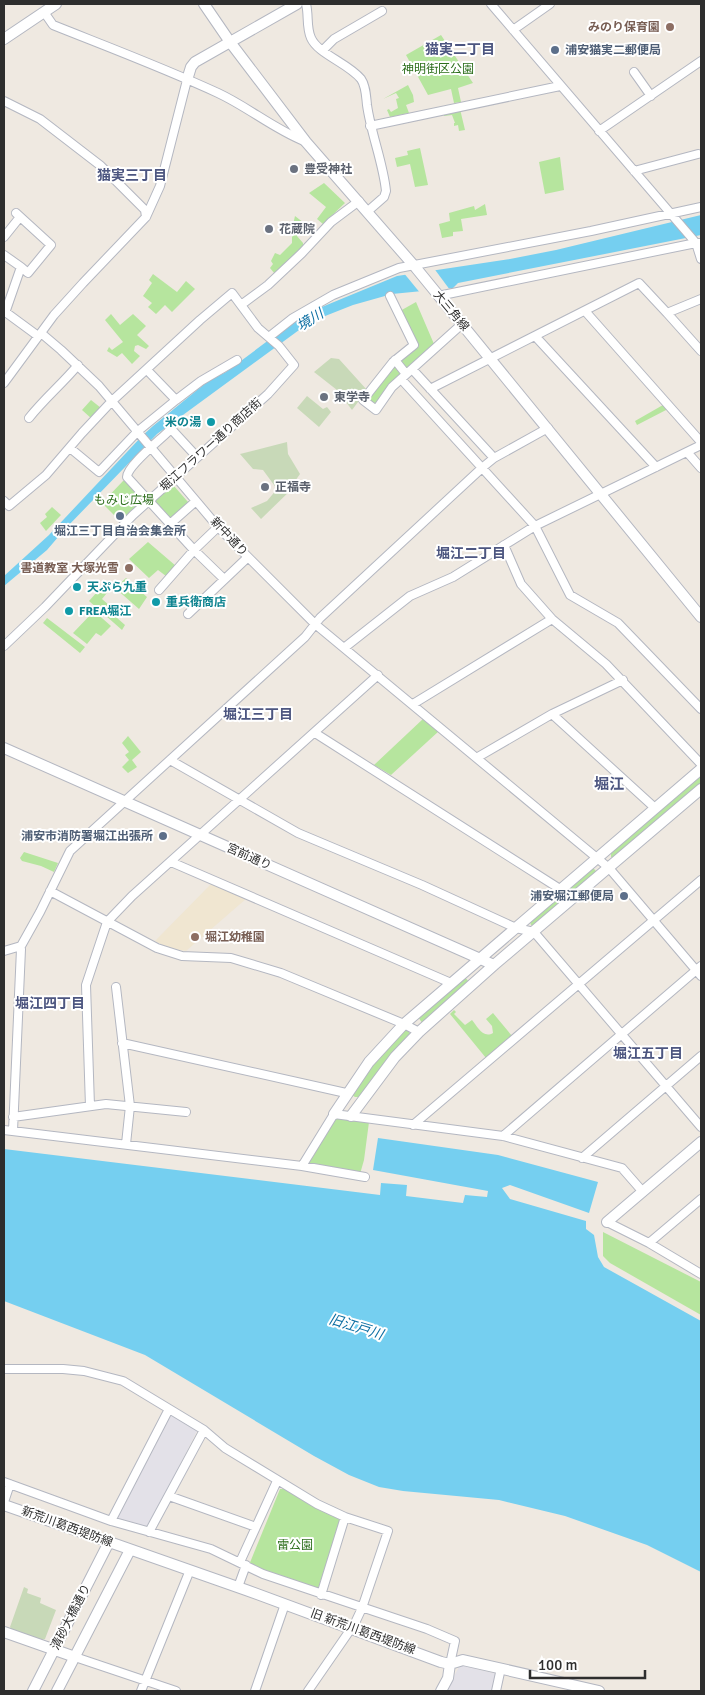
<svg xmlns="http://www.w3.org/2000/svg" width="705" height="1695" viewBox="0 0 705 1695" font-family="Signika,'Noto Sans JP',sans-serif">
	<rect width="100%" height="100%" fill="#efe9e1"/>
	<path fill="#e3e1e8" d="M173,1414L196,1428L197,1431L149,1526L143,1527L118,1520L117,1516L170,1415Z
		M460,1665L497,1674L493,1691H446Z"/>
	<path fill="#f0e6d1" d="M212,883L247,898L186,951L168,948L155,941Z"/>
	<path fill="#b6e59e" d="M441,35L473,83L458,88L461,102L454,103L451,89L428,95L406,55Z
		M408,85L413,95L414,102L406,105L409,113L390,117L387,110L389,109L391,112L398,108L396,99L399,98L396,93L383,99Z
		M460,109L465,130L459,131L458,125L454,126V123H455L452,115L444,116L443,113Z
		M420,148L428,185L415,187L410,164L397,167L395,158L408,155L407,151Z
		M560,157L564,190L545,194L539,162Z
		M324,183L345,203L323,224L317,219L326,207L309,193Z
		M485,204L487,215L461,219L463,231L453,232V236L442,238L439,224L450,221L449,213L474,206L475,210Z
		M295,216L304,223L297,236L303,243V247L275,274L270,268L273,264L271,261L275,253L280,255L292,243V229Z
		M153,274L177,292L186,281L195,289L172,312L165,305L156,314L148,307L152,303L143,296L152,283L149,280Z
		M416,302L434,344L407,369L401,361L419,346L400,311Z
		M111,314L120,325L133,314L146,326L137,335L149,346L146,349L138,345L135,346L134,351L140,356L132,364L122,353L117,357L107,351L109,347L112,350L123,342L105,320Z
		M396,365L403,373L376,403L372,404L368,400L392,366Z
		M91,400L101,408L92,419L82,410Z
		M663,405L668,409L637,425L635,421Z
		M123,481H127L143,499L142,503L122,523L102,503Z
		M171,485L174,486L188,502L187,506L172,519L168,518L155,504V500Z
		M52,507L61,515L46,531L40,523L47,517L45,514Z
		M148,542L176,566L166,576L158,570L149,578L129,559Z
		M126,578L147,597L139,609L115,588Z
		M105,583L111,588L102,599L118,613L116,617L125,625L122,630L89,601Z
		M94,611L111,626L101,636L96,633L87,644L73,633Z
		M47,618L85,647L80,653L43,623Z
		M424,718L439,731L391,775L374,765Z
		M128,736L141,752L132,760L137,767L128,773L122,767L129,760L125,755L129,752L122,743Z
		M701,775V785L613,858L611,857V851Z
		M24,852L58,863L54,872L41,866L22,861L20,858Z
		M593,868L597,872L534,926L531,925L530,922Z
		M464,976L469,982L423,1024L418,1017Z
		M454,1010L456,1012L454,1014L465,1025L472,1020C477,1026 483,1039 493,1033L492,1026L486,1019L493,1013L512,1036L486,1058L450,1014Z
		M407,1029L411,1035L360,1097H355L352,1095L373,1064L403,1030Z
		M337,1118L369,1122L364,1160L360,1174L309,1164V1162L334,1120Z
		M603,1232L701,1282V1315L610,1263L603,1256Z
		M280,1489H284L339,1518L340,1521L318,1589L316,1590L249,1565Z"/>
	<path fill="#c8d9b8" d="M331,358L339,359L367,390L352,410L337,390L314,372Z
		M307,396L323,409L327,407L331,412L319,427L297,408Z
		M287,442L288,454L300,474L293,484L294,487L261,519L251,508L267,501L277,489L263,470L253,469L240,454Z
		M24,1587L28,1589L27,1593L41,1598L40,1603L56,1610L45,1639L40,1640L12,1630L10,1627Z"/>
	<path fill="#75cff0" d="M701,215V235L458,283L453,288L392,294L353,305L310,322L157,434L65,529L47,550L4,586V576L49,535L142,436L153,426L207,382L226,372L285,328L317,309L397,276L510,259L556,250Z
		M378,1138L498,1155L598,1182L589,1213L510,1185L502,1188L510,1199L586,1221V1229L594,1235L598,1257L604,1267L701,1321V1572L647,1545L565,1516L499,1500L403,1491L379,1487L349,1475L314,1456L145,1355L4,1301V1149L380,1195L381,1183L407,1185L406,1196L463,1203L465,1195L487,1197L488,1191L373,1170Z"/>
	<path fill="#efe9e1" d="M433,267L450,290L421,294L403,272Z"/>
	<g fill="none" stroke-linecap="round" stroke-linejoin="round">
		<defs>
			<path id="street" d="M306,4C309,15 306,27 311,38C318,54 348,63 361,79C366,86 366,96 367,105C371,134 383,162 386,191L384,197L368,211
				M44,12L53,25C108,47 164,68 218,93C248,107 274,129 304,141
				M513,30L550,4
				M323,50L334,39L382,11
				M634,72L651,96
				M4,101L40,119L101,166L145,210L146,217
				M370,126L560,86
				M599,131L701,61
				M634,171L698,154
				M16,213L51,245L28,273L21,267
				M4,237L20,217
				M701,243H696L701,259
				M4,255L21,267L5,313
				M390,296L414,345L393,362L363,400L376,410L392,387L462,324
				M438,296L696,243L491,4
				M241,305L268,285L302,253L331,222L359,201
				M4,311L38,336
				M585,311L701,442
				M667,313L701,351
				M41,333L61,350L99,386L218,527L315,624L609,868L701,976
				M535,336L656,467
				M269,337L293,318L333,295L399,268L591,231L701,207
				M395,360L406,374
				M412,369L494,458
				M401,379L535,526L570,595L618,623L701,709
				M4,383L54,315L83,283L146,217L160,186L187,80
				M430,389L639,283L667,313L701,299
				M176,400L201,381L237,360
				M29,418C44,399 62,384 78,365
				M70,448L99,472L138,431L176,400L147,370
				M687,452L701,468
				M197,457L173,431H169C160,440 127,466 127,477L194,550L224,579
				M4,501L9,506L46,475L82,433L112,401L200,320L232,293L258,328L279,346L294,365L268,394L133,515L45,607L4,646
				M170,524L196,501
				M504,545L521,584L552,619L606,664L701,764
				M159,590L194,550L218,527
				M188,614L247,558
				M344,648L410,596L453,577L535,526L701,445
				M413,704L552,619
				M552,714L655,808
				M315,733L560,889
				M478,757L552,714L623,680
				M170,760L298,833L422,885L516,928L534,932L701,1127
				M171,862L451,983
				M50,891L157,948L182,956L231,958L281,973L404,1024L419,1032
				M4,951L21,946L40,912L70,851L305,637L320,618L483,467L494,458L548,428
				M116,987L130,1106L126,1144
				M122,1043L346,1093
				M90,1106L86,985L107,922L132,896L378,675
				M13,1117L106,1104L186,1112
				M413,1125L701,880
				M4,1130L302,1166L334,1114L503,1136L622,1168L643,1192
				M13,1131L21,949L19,947
				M503,1136L701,966
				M582,1158L701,1056
				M302,1166L365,1177
				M607,1222L649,1243L701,1274
				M649,1243L701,1199
				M4,1369H63L84,1371L123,1381L204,1430L225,1448L317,1504L345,1517L388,1531L362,1608L355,1623L308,1691
				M4,1482L111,1521L211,1549L263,1574L427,1629L455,1641L450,1664
				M169,1496L256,1527
				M4,1502L10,1484
				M111,1521L169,1409
				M149,1532L204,1430
				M240,1562L277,1481
				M238,1587L246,1565
				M321,1595L345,1517
				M75,1657L176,1691
				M141,1691L190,1570
				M255,1691L285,1604
				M496,1691L501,1668"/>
			<path id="secondary" d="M204,4L230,42L306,142L416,268L701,617
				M4,39L56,4
				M187,80L191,67L195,62L297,4
				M4,748L494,965
				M334,1114L369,1062L404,1024L701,769
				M351,1116L395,1057L419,1032L494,965L701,789
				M607,1222L701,1142
				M4,1505L246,1590L441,1662L450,1664L463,1660L599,1691
				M4,1632L75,1657
				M33,1691L109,1542
				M57,1691L130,1550
				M441,1691L448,1678L450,1664"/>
		</defs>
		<use href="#street" stroke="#b4b7c1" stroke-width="10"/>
		<use href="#secondary" stroke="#b4b7c1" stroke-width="12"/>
		<use href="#street" stroke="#fff" stroke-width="8"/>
		<use href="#secondary" stroke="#fff" stroke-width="10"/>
	</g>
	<g fill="#8d6e63" stroke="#fff" stroke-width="2">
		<circle cx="670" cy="27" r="5"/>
		<circle cx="129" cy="568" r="5"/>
		<circle cx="195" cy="937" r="5"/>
	</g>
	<g fill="#5c6f8a" stroke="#fff" stroke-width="2">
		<circle cx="555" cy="50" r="5"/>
		<circle cx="120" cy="516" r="5"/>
		<circle cx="163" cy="836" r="5"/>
		<circle cx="624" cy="896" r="5"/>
	</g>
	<g fill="#6b7280" stroke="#fff" stroke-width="2">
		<circle cx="294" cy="169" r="5"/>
		<circle cx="269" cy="229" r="5"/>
		<circle cx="324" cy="397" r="5"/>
		<circle cx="265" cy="487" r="5"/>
	</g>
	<g fill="#0f9aa8" stroke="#fff" stroke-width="2">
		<circle cx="211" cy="422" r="5"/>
		<circle cx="77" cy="587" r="5"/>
		<circle cx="156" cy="602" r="5"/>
		<circle cx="69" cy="611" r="5"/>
	</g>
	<g text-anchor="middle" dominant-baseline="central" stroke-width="4" stroke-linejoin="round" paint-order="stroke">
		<g font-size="12" font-weight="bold" fill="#785e54" stroke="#fff" text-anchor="end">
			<text x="660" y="27">みのり保育園</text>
			<text x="119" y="568">書道教室 大塚光雪</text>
			<text x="205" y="937" text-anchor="start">堀江幼稚園</text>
		</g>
		<g font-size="12" font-weight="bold" fill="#4e5e75" stroke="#fff" text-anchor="end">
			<text x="565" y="50" text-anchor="start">浦安猫実二郵便局</text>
			<text x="120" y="531" text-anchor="middle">堀江三丁目自治会集会所</text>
			<text x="153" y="836">浦安市消防署堀江出張所</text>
			<text x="614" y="896">浦安堀江郵便局</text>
		</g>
		<g font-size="12" fill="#2c6e1b" stroke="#fff">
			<text x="438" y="69">神明街区公園</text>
			<text x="124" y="500">もみじ広場</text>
			<text x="295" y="1545">雷公園</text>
		</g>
		<g font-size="12" font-weight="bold" fill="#5b616d" stroke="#fff" text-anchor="start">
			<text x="304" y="169">豊受神社</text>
			<text x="279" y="229">花蔵院</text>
			<text x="334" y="397">東学寺</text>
			<text x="275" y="487">正福寺</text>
		</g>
		<g font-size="12" fill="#2e2e2e" stroke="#fff">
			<text transform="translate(451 311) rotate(50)">大三角線</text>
			<text transform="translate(211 445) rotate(-42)">堀江フラワー通り商店街</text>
			<text transform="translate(229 537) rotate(47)">新中通り</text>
			<text transform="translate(249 857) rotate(24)">宮前通り</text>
			<text transform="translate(67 1527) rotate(20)">新荒川葛西堤防線</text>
			<text transform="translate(71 1617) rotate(-63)">清砂大橋通り</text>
			<text transform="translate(363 1632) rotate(20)">旧 新荒川葛西堤防線</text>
		</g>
		<g font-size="12" font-weight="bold" fill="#0d838f" stroke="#fff" text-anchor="start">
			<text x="201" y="422" text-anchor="end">米の湯</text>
			<text x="87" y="587">天ぷら九重</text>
			<text x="166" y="602">重兵衛商店</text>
			<text x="79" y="611">FREA堀江</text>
		</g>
		<g font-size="14" font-weight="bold" fill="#4d5680" stroke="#fff">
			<text x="460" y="49">猫実二丁目</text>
			<text x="132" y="175">猫実三丁目</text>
			<text x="471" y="553">堀江二丁目</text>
			<text x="258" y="714">堀江三丁目</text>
			<text x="50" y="1003">堀江四丁目</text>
			<text x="648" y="1053">堀江五丁目</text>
		</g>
		<g font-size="14" font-style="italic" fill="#0d6fa3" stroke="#fff">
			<text transform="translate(310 320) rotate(-32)">境川</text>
			<text transform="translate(356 1327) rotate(17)">旧江戸川</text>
		</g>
		<g font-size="15" font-weight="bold" fill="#4d5680" stroke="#fff">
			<text x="609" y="784">堀江</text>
		</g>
	</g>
	<rect width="705" height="1695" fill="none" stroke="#2e2e2e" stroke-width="10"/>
	<path d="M530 1670v8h115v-8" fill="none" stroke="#2e2e2e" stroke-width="2.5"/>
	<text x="538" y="1670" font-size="15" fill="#2e2e2e" stroke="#ffffff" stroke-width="4" paint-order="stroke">100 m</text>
</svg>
